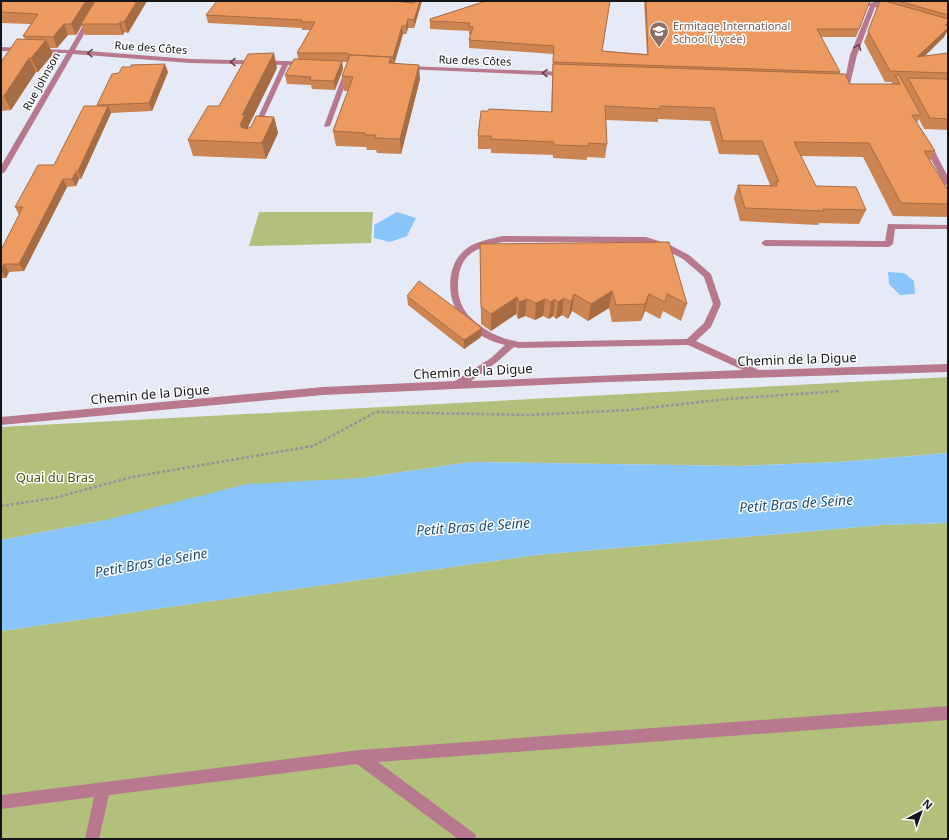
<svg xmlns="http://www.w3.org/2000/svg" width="949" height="840" viewBox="0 0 949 840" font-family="'Noto Sans',sans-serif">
	<rect width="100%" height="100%" fill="#e6eaf6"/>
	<path fill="#b3c07b" d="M259,212H373L371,243L249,246Z
		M948,377V453L840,462L740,466L470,462L362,478L101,521L1,540V427Z
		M948,523V839H1V631L536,555L882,525Z"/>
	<path fill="#89c4fb" d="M397,212L416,218L407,236L390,242L374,238V225Z
		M888,272L904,273L914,281L915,294L900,295L889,284Z
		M948,453V523L882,525L536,555L1,631V540L101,521L247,484L362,478L470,462L740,466L840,462Z"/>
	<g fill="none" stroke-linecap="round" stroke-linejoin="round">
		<path stroke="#93959e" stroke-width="2.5" stroke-dasharray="3 2" stroke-linecap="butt" d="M1,506L54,498L132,477L313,446L376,412L529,415L629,410L727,399L840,391"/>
		<path fill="#b8798f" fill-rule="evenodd" d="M97,1H103L75,50L190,59L286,61L304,62L307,64L304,66L288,65L259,128L256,130L253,128L282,65L190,63L73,54L5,172L1,174V166L67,53H39L36,51L39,49L69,50Z
			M856,1L872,3L875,1H882L877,5L893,10L890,12L875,7L857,55L850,84L847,86L844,84L850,55L870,6Z
			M1,47L23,48L26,50L23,52L1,51Z
			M406,66L566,72L569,74L566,76L404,69V67Z
			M348,67L351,69L330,126L325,127L324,126L345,69Z
			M924,142H927L931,144L948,177V186L944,184L923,144Z
			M888,224L948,225V229H895L893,244L889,247L765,246L761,243L765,240L885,241Z
			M503,236L646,237L668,244L689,255L711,274L721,304L711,327L696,341L759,370L948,364V372L608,382L323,395L1,425V417L323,387L455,381L491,358L505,345C472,337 445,311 451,275C453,265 457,256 466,249C476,241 490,239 503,236ZM503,242H642L662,248L683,259L704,277L713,304L704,323L687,339L519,342C513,340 507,340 501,337C489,333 477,324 468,315C461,306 458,297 458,286C458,255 475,247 503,242ZM688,345L743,370L471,381L497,362L514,347L519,348Z
			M948,706V720L378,762L475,834L477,839H458L357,764L109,795L99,839H85L94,797L1,809V795L359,750Z"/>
	</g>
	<path fill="#cc8453" d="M1,1H147L128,33L124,32L123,35H85L82,25L76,35H68L57,48H50L53,54L38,72H36L11,110L1,111V62L25,39L23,36L31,24L1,23Z
		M217,1H422L414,28H408L406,34H403L394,64L420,79L401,154L377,153L376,150H367L366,147L336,146L333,131L348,91H344L342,76L348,62H342L343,69L335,90L312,89L311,85L287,84L285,75L298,59L297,53L310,30H302V28L208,23L206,15Z
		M486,1L603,51L647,54L644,1H872H870L856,37H821L840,72L839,73L850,84H891L892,82H885L864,42L880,1H948V28L944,37L925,56L948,53V130L924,129L919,119L917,123L935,151L930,161L948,190V217L893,216L863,157L801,156L816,186L866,210L859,224L819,223L818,225L740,221L734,198L738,185H770L758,155L719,154L710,121L658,119V122L606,120L607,144L605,158L587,157V160L553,158V155L491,153V149H478V136L551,112L553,54L469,48V40L470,35H469V31L430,29V19Z
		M277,68L248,127L249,128L274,117L278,133L266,159L193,156L188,140L219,106Z
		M168,72L152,111L111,113L81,179H79L76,186L67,187L24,271L9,272L6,278H1V250L19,215L15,207L54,165L98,106L97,105Z
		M669,242L687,304L681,321L663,311L660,319L645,311L641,321L612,322L609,308L588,321L572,311L568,319L562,315L556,319L553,316L549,319L543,316L535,320L525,316L518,319L516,314L491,331L481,324L480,244Z
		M407,296L481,337L464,349L408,305Z"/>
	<path fill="#a66c44" d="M86,1H96L81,24L82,25L76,35L71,24Z
		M137,1H147L128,33L124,22Z
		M420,1H422L414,28V20Z
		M408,19V28L406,34V26Z
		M120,22L124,32L123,35L119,24Z
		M948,23V30L944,37L912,68L917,57Z
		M64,24L68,35L57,48L53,37Z
		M402,26L403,34L394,65L393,57Z
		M46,40L53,54L38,72L31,58Z
		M274,53L277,68L248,127L249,131L245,141L240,125L242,115Z
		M391,57L392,71L389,63Z
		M29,58L36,72L11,110L4,96Z
		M342,61L343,69L335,90L334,81Z
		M165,64L168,72L152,111L149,103Z
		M419,65L420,79L401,154L400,139Z
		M108,106L111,113L81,179L78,171Z
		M274,117L278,133L266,159L262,143Z
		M76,172L79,179L76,186L72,179Z
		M63,179L67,187L24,271L19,264Z
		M4,264L9,272L6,278L1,270Z
		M612,291L609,308L588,321L591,304Z
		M574,294L572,311L568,319L571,302Z
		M649,294L645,311L641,321L645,304Z
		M517,297L516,314L491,331V314Z
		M564,298L562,315L556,319L558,302Z
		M527,299L525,316L518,319L519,302Z
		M545,299L543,316L535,320L536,303Z
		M555,299L553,316L549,319L551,302Z
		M482,328L481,337L464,349V340Z"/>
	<path fill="#ed9a61" stroke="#a66c44" d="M1,1H86L71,24H64L53,37L23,36L38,14L1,12Z
		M95,1H137L124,22H120L119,24H81Z
		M217,1H390L414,3L416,1H420L414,20L408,19L406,26H402L393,57L351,55L347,53H297L315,22H301L302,20L206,15Z
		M486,1H610L602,51L648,55L646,1H870L859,29H817L840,72L553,62L554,46L469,40L473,27H469L470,23L430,21V19Z
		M880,1H885L948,19V23L945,25L948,26V28L917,57L948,53V73L890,71L868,31Z
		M898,1H948V15Z
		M17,39L46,40L31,58H29L4,96H1V62Z
		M274,53L242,115H245L240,125L241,127L246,129L251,127L256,116L274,117L262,143L188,140L208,106H219L248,54Z
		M350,55L391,57L389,63L419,65L400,139L375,138L376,135H365V133L333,131L353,77L342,76Z
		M294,59L342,61L334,81L310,80L311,77L285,75Z
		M165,64L149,103L97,105L112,74L119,73L122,67H131V65Z
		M553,64L845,74L850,84H900L895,75H899L921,115H912L935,151H924L948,190V204L901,203L869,143L794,142L816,186L856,187L866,210L823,209L824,211L745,208L738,185L777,186L776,181L779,182L762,141H723L714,108L660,106V109L605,106L607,144L588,143L589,146L554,145V142L491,139V136H478L481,111H488L489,109L552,112Z
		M908,78L948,79V119L930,118Z
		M84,106H108L78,171L76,172L72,179H63L19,264H4L1,270V250L23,207H15L38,165H54Z
		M669,242L687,304L667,294L665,302L649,294L645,304L616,305L612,291L591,304L574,294L571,302L564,298L558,302L555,299L551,302L545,299L536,303L527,299L519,302L517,297L491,314L481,307L480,244Z
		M419,281L482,328L464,340L407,296Z"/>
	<defs><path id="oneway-chevron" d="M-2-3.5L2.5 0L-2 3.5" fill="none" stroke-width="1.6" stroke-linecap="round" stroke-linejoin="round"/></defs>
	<g stroke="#5e424e">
		<use href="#oneway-chevron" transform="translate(858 47) rotate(-69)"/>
		<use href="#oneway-chevron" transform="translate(90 53) rotate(-176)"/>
		<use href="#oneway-chevron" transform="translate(233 62) rotate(-179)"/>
		<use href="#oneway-chevron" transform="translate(545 73) rotate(-178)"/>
	</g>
	<defs>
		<symbol id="school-pin" viewBox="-11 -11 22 30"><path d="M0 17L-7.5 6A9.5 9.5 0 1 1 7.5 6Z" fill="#8d6e63" stroke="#fff"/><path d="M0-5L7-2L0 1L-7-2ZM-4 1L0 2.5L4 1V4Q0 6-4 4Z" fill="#fff"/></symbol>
	</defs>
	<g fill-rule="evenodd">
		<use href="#school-pin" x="648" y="20" width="22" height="30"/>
	</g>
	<g text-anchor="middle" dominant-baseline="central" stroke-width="3" stroke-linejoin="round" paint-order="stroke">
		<g font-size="11" fill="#785e54" stroke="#fff" text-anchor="start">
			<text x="673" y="25">Ermitage International<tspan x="673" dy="13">School (Lycée)</tspan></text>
		</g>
		<g font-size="11" fill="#141519" stroke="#fff">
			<text transform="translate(151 47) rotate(4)">Rue des Côtes</text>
			<text transform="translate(475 60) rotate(2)">Rue des Côtes</text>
			<text transform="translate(41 81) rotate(-61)">Rue Johnson</text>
		</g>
		<g font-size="13" fill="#141519" stroke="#fff">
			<text transform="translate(797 359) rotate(-2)">Chemin de la Digue</text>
			<text transform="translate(473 371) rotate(-3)">Chemin de la Digue</text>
			<text transform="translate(150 394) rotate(-5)">Chemin de la Digue</text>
		</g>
		<g font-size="13" fill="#4d560d" stroke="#fff">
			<text x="55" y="477">Quai du Bras</text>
		</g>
		<g font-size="14" font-style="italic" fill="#194f7b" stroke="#fff">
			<text transform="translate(796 503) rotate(-4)">Petit Bras de Seine</text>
			<text transform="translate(473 526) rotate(-4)">Petit Bras de Seine</text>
			<text transform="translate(151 562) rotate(-10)">Petit Bras de Seine</text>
		</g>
	</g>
	<rect width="949" height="840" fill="none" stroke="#141519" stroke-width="4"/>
	<g transform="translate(921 812) rotate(41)" stroke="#ffffff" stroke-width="3" paint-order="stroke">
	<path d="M0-3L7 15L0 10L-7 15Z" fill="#141519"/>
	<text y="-6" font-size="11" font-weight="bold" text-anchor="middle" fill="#141519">N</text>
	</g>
</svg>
